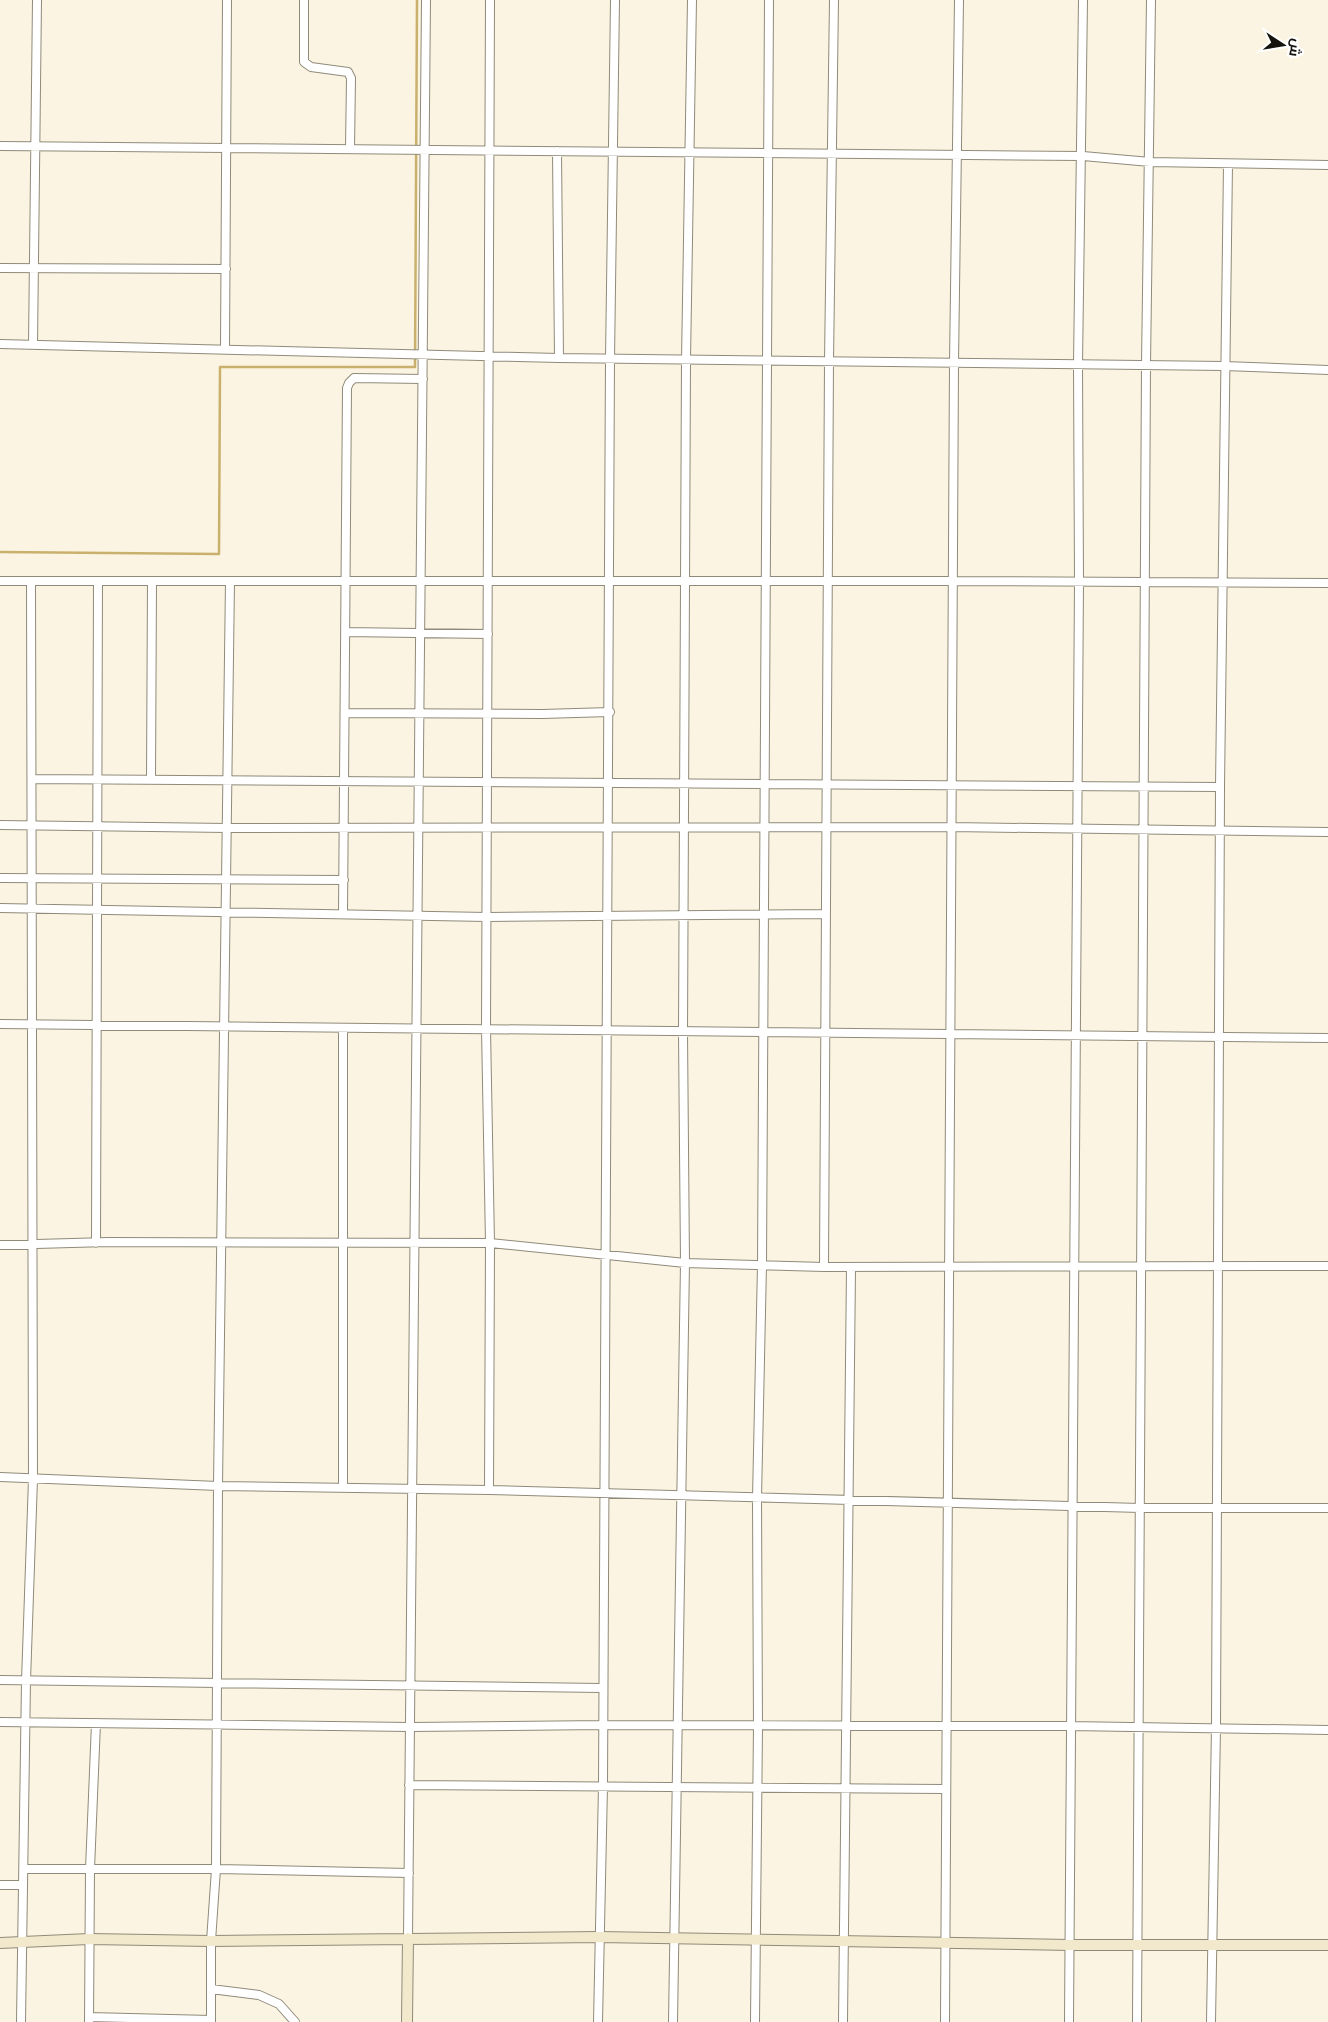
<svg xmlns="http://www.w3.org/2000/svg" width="1328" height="2022" viewBox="0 0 1328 2022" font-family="'DM Sans',Cairo,sans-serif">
	<rect width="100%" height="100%" fill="#fbf4e2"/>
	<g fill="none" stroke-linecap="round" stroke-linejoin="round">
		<path stroke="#c9b16d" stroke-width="2.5" d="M0,552L219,554L220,367H415L417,0"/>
		<defs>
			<path id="street" d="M304,0V62L311,67L348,72L351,78L350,148
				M0,146L1083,156L1150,162L1328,165
				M557,151L559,358
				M0,268L226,269
				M0,344L559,358L1224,366L1328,370
				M33,345L37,0
				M225,348L227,0
				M0,581H954L1328,583
				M346,632L488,634
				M346,713L542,714L610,712
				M32,779L1220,787
				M151,780L152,581
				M0,825L227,828L952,827L1328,832
				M0,878L344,880
				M0,908L487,917L825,914
				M343,914L347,388L349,383L354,378L423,379
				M0,1024L1328,1038
				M343,1028V1488
				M96,1243L98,581
				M0,1245L108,1242L490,1243L685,1263L824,1267L1328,1266
				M824,1267L829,361L834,0
				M0,1477L218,1486L489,1490L1140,1508H1328
				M489,1490L490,1243L486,1029L490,0
				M0,1680L602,1688
				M0,1722L410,1727L603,1725L1070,1726L1328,1730
				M409,1785L945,1789
				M24,1869H216L409,1873
				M0,1885H23
				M408,1938L426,0
				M211,1989L259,1995L279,2004L295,2022
				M89,2017L211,2020
				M21,2022L26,1681L33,1479L31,582
				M89,2022L90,1869L96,1723
				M211,2022V1941L216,1869L218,1486L230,581
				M598,2022L603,1786L610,359L615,0
				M673,2022L685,1263L683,1033L686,360L692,0
				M755,2022L758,1726L757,1498L762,1265L769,0
				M843,2022L851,1268
				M945,2022L954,363L959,0
				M1069,2022L1079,582L1078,364L1083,0
				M1137,2022L1146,365L1151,0
				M1211,2022L1216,1727L1220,787L1228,164"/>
			<path id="secondary" d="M0,1943L89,1939L211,1941L599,1937L1070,1945H1328
				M407,2022L408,1938"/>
		</defs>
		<use href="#street" stroke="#908a7a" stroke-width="10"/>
		<use href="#secondary" stroke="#908a7a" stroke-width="12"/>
		<use href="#street" stroke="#fff" stroke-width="8"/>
		<use href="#secondary" stroke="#f2e8cb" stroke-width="10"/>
	</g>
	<g transform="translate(1283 45) rotate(102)" stroke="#ffffff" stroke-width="4" paint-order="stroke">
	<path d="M0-4L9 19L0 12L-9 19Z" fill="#15130d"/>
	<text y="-8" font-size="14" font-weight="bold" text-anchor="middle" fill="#15130d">ش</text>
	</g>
</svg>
